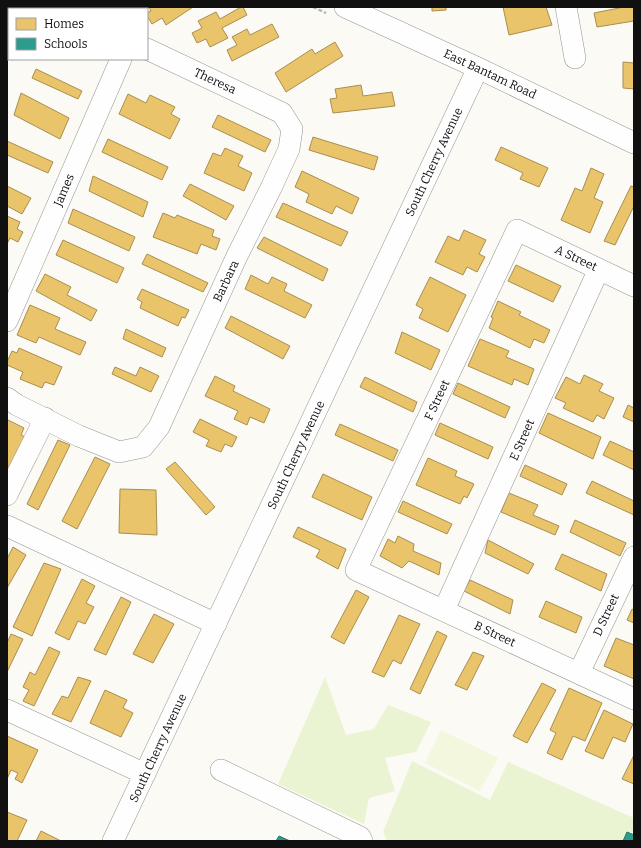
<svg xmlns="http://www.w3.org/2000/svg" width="641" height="848" viewBox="0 0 641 848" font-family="Bitter,serif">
	<rect width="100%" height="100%" fill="#fcfaf5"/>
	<path fill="#eaf4d2" d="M325,677L346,735L374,729L388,705L431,722L416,752L385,758L395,791L369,798L364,824L278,784Z
		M412,761L490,800L508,762L634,818V841H387L383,832Z"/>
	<path fill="#f3f7dd" d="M441,730L498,758L480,791L425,763Z"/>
	<path fill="#e9c46a" stroke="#a88e4f" d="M7,7H23L27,9H9V34L7,33Z
		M149,7H193L166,25L162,18L152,24L147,16V13L151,11Z
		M241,7H243L247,15L222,28L228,38L210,47L206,39L197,43L192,33L202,28L198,21L216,12L220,19Z
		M432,7H446V10L432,11Z
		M503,7H546L552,25L509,35Z
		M624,7H634V21L597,27L594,13Z
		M272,24L279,37L232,61L227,50L237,45L232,37L247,29L250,35Z
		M335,42L343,56L286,92L275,73L312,49L315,54Z
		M623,62L634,63V89L623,88Z
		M36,69L82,91L78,99L32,78Z
		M361,85L363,96L392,92L395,106L333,113L330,99L337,98L335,89Z
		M21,93L69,118L60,139L14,115Z
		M128,94L146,103L150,95L175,107L171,114L180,119L170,139L119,114Z
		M218,115L271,140L265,152L212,127Z
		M313,137L378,157L374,170L309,150Z
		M108,139L168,167L162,180L102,152Z
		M7,141L53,162L48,173L7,155Z
		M501,147L548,168L539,187L520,179L523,173L495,160Z
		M225,148L243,156L238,166L252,173L244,191L204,173L213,153L221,156Z
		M591,168L604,174L594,198L603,202L590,233L561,220L575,188L582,191Z
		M302,171L359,198L352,214L336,206L332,214L306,202L309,194L295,187Z
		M93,176L148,202L143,217L89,191Z
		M190,184L234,206L226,220L183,196Z
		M7,186L31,198L22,214L7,206Z
		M631,186L634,187V206L615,245L604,241Z
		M283,203L348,232L341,246L276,217Z
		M73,209L135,237L129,251L68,223Z
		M163,213L175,218L177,215L214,230L212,236L220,239L216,250L201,244L197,254L153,237Z
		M7,216L20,222L17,229L23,232L18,242L10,238L7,244Z
		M464,230L486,240L479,254L485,257L477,272L467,267L463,275L435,262L448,236L459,241Z
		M264,237L328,269L323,281L257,248Z
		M63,240L124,268L117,283L56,255Z
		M147,254L208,283L203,292L142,264Z
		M516,265L561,286L553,302L508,281Z
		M45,274L71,287L67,295L97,310L91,321L36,291Z
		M251,275L268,284L272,277L287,284L284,291L312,305L305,318L245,289Z
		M430,277L466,295L448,332L419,318L423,309L416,305Z
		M142,289L189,310L185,318L182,317L178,326L140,308L142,302L137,299Z
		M498,301L521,312L519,315L550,330L544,343L534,339L530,348L489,328L493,318L491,317Z
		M30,305L60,318L55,329L86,342L80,355L39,337L36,343L17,335Z
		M231,316L290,346L283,359L225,328Z
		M126,329L166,348L162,357L123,339Z
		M402,332L440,350L431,370L395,353Z
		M480,339L509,351L506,357L534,369L528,385L514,379L512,385L468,366Z
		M19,348L62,367L54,385L45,382L42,388L20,379L23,372L7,365V362L12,351L17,353Z
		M115,367L136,376L140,367L159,376L151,392L112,374Z
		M584,375L603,384L599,391L614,398L604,419L597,415L593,422L563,408L566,403L555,398L566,377L580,384Z
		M215,376L235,386L233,391L270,409L264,423L250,417L247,425L234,419L238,411L205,396Z
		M365,377L417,402L413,412L360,387Z
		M458,383L510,407L505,418L453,394Z
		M628,405L634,408V422L623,417Z
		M548,413L601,437L593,459L539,433Z
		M200,419L237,437L232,447L225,444L221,452L206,446L209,440L193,432Z
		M8,420L24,428L21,435L30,439L7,472V424Z
		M440,423L493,447L488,459L435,435Z
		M340,424L398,450L393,461L335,435Z
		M58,440L70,445L38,510L27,504Z
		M610,441L634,452V470L603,455Z
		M95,457L110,464L77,529L62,521Z
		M428,458L457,471L455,476L474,484L467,498L464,496L460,504L416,485Z
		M175,462L215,507L206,515L166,469Z
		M525,465L567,484L562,495L520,476Z
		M323,474L372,497L362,520L312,497Z
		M592,481L634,501V515L586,493Z
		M120,489L156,490L157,535L119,533Z
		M509,493L538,505L533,515L559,526L555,535L501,512Z
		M403,501L452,524L447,534L398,512Z
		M575,520L626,543L620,556L570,532Z
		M298,527L346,549L338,569L316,557L320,550L293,537Z
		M398,536L414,544L413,551L441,563L439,575L409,561L402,568L380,556L388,539L395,543Z
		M488,540L534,564L528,574L485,553Z
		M13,547L26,555L7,588V559Z
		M562,554L607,574L601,591L555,569Z
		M44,563L61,569L32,636L13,627Z
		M82,579L95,586L86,603L94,607L85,624L78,621L69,640L55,633Z
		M470,580L513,600L510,614L464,591Z
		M356,590L369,597L344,644L331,637Z
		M121,597L131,602L106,655L94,650Z
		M546,601L582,617L576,633L539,617Z
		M632,609L634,610V623L627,620Z
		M154,614L174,624L153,663L133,654Z
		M399,615L420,624L401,664L393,660L384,677L372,672Z
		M437,631L447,636L420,694L410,689Z
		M11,634L23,639L7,672V643Z
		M616,638L634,645V679L604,666Z
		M49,647L60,652L34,706L23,701L29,690L23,687L30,672L35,675Z
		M473,652L484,656L467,690L455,685Z
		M78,677L91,681L71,722L52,714L62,696L68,698Z
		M542,683L556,690L527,743L513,736Z
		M569,688L602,703L585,741L573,736L562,760L547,753L556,733L550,730Z
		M105,690L127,700L123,708L133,713L121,737L90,723Z
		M604,710L633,724L625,742L613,737L603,759L585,751Z
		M7,736L38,750L22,783L15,779L18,773L11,770L7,779Z
		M634,755V784L622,779Z
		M7,812L27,820L17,841H7Z
		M41,831L61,841H36Z"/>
	<path fill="#2a9d8f" stroke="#227369" d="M627,832L634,835V841H623Z
		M279,836L290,841H276Z"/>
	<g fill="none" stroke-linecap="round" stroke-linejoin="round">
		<defs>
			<path id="minor" d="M60,7L64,9
				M345,7L478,68L634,143
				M566,7L575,58
				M634,286L517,230L356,570L634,699
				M7,321L121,59
				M7,398L17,405L79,436L119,452L143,447L159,427L237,256L271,188L289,149L292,129L282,113L147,49
				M7,495C19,469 33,444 45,418
				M7,526L216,624
				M444,610L599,269
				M579,673L634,557
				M7,710L145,774
				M221,770L360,837L362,841
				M113,841L478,68"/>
		</defs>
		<use href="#minor" stroke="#969593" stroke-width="22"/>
		<path stroke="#b9b9b8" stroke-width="2.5" stroke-dasharray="4 2" stroke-linecap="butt" d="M313,7L326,13"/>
		<use href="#minor" stroke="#fffefe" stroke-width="21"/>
	</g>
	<g text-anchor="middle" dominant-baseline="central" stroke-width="4" stroke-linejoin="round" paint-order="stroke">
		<g font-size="12" fill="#101010" stroke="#fff">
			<text transform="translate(490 74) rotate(25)">East Bantam Road</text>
			<text transform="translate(215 81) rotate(25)">Theresa</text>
			<text transform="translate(434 162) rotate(-65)">South Cherry Avenue</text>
			<text transform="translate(64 190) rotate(-67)">James</text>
			<text transform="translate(576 258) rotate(25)">A Street</text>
			<text transform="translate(226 281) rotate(-65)">Barbara</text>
			<text transform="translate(437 400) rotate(-65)">F Street</text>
			<text transform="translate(522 440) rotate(-66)">E Street</text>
			<text transform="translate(296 455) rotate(-65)">South Cherry Avenue</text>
			<text transform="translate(606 615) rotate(-65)">D Street</text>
			<text transform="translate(495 634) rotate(25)">B Street</text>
			<text transform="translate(158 748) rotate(-65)">South Cherry Avenue</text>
		</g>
	</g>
	<rect width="641" height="848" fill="none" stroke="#101010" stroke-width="16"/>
	<rect x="8" y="8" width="140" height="52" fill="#ffffff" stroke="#9f9f9f"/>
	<rect x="16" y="18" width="20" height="12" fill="#e9c46a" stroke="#9f9f9f"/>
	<text x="44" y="28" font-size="12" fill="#101010">Homes</text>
	<rect x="16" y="38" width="20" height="12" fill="#2a9d8f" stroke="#9f9f9f"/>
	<text x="44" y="48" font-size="12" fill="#101010">Schools</text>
</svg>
